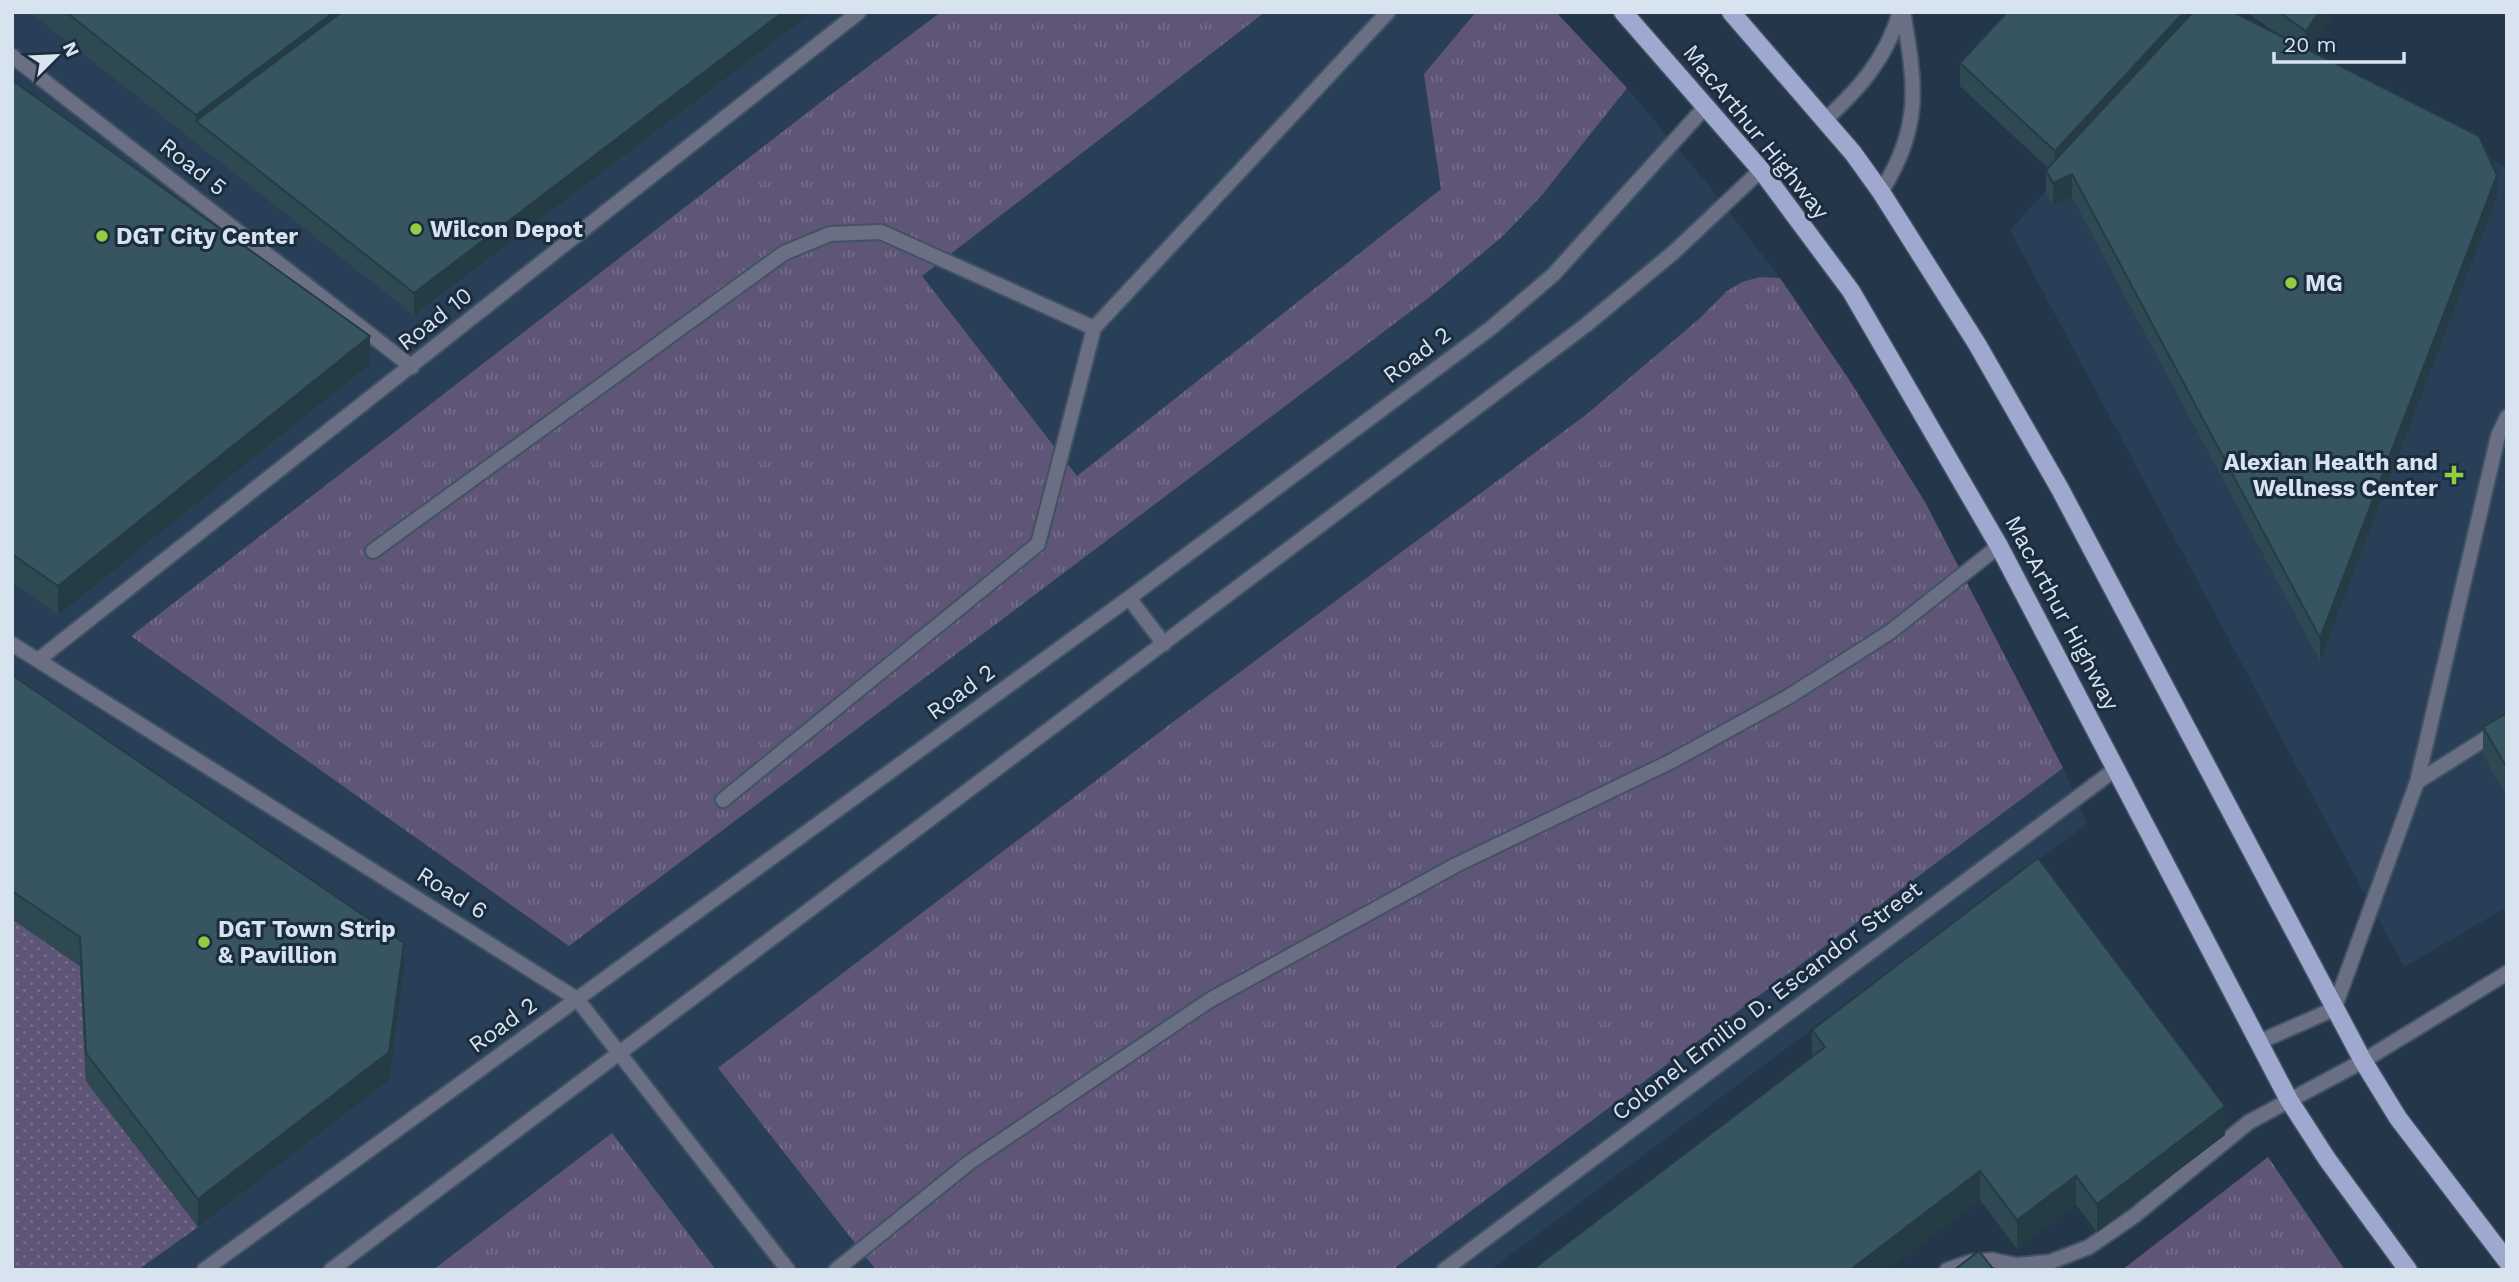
<svg xmlns="http://www.w3.org/2000/svg" width="2519" height="1282" viewBox="0 0 2519 1282" font-family="'Work Sans',sans-serif">
	<defs>
		<pattern id="grass-tufts" width="24" height="20" patternUnits="userSpaceOnUse" patternTransform="scale(1.75)"><rect width="24" height="20" fill="#5f5577"/><path d="M3 7l-1-3M5 7V3M7 7l1-3M15 17l-1-3M17 17v-4M19 17l1-3" fill="none" stroke="#756d8b"/></pattern>
		<pattern id="park-dots" width="8" height="8" patternUnits="userSpaceOnUse" patternTransform="scale(1.75)"><rect width="8" height="8" fill="#5f5577"/><path d="M2 2h.1M6 6h.1" fill="none" stroke="#756d8b" stroke-width="1.8" stroke-linecap="round"/></pattern>
	</defs>
	<rect width="100%" height="100%" fill="#243649"/>
	<path fill="#293f57" d="M12,12H1556L1627,88L1706,182L1780,278L1850,381L1925,502L2063,768L2087,824L1490,1270H12Z
		M2206,17L2507,168V907L2404,967L2010,230Z"/>
	<path fill="url(#grass-tufts)" d="M941,12H1265L922,276L1077,476L1441,189L1424,74L1476,12H1556L1627,88L1542,195L1503,236L1431,296L569,946L131,636L821,102Z
		M1760,277L1780,278L1850,381L1925,502L2063,768L1392,1270H876L718,1068L1173,722L1587,414L1699,319L1727,291L1742,282Z
		M612,1133L716,1270H433Z
		M2268,1157L2345,1270H2122Z"/>
	<path fill="url(#park-dots)" d="M12,919L80,966L86,1081L198,1227L138,1270H12Z"/>
	<g fill="none" stroke-linecap="round" stroke-linejoin="round">
		<defs>
			<path id="lane" d="M12,56L412,367
				M373,551L784,253L830,234L881,232L1094,328
				M12,644L577,999
				M38,660L859,12
				M2417,782L2498,436L2507,417
				M723,800L1038,544L1094,328L1388,12
				M2259,1042L2334,1009L2417,782L2507,725
				M836,1270L970,1162L1210,1000L1456,865L1670,762L1788,697L1890,632L1999,546
				M1947,1270L1970,1262L1992,1260L2017,1265L2050,1262L2089,1247L2134,1216L2249,1122L2363,1061L2507,973"/>
			<path id="street" d="M1826,119C1861,87 1886,58 1900,12
				M1881,192C1922,125 1916,87 1903,12
				M1129,598L1164,644
				M577,999L788,1270
				M204,1270L1129,598L1491,328L1553,275L1706,106
				M331,1270L1586,325L1674,252L1761,170
				M1444,1270L2117,768"/>
			<path id="primary" d="M1623,12L1761,170L1851,291L1999,546L2289,1100L2327,1159L2408,1270
				M1731,12L1853,153L1881,192L1977,344L2060,489L2363,1061L2398,1118L2507,1261"/>
		</defs>
		<use href="#lane" stroke="#415264" stroke-width="18"/>
		<use href="#street" stroke="#415264" stroke-width="18"/>
		<use href="#primary" stroke="#415264" stroke-width="21"/>
		<use href="#lane" stroke="#6a6f83" stroke-width="14"/>
		<use href="#street" stroke="#6a6f83" stroke-width="14"/>
		<use href="#primary" stroke="#9fa9d0" stroke-width="18"/>
	</g>
	<path fill="#2f4953" d="M30,12H813L414,315Z
		M2186,12V19L2282,37L2249,14V12H2335L2308,50L2497,197L2320,661L2072,197L2053,205L2046,193V170L2048,168L1960,86V63Z
		M12,80L370,364L58,615L12,582Z
		M12,675L404,972L389,1080L198,1227L86,1081L80,966L12,919Z
		M2507,713V797L2483,755V727Z
		M1812,1030L2225,1135L2097,1232L2076,1205L2017,1249L1980,1200L1812,1057Z"/>
	<path fill="#263c44" d="M334,12H370L196,121V115Z
		M783,12H813L414,315V293Z
		M2184,12H2186V33L2055,174V151Z
		M2319,12H2335L2306,54V31Z
		M2072,174V197L2053,205V183Z
		M2497,175V197L2320,661V638Z
		M370,336V364L58,615V586Z
		M404,943V972L389,1080L198,1227V1199Z
		M2225,1106V1135L2097,1232V1204Z
		M1980,1171V1200L1888,1270H1850Z
		M2076,1176V1205L2017,1249V1220Z"/>
	<path fill="#375561" stroke="#263c44" stroke-width="2" d="M66,12H334L196,115Z
		M342,12H783L414,293L196,121Z
		M2007,12H2184L2055,151L1960,63Z
		M2193,12H2233L2479,136L2497,175L2320,638L2072,174L2053,183L2046,170Z
		M2279,12H2319L2306,31Z
		M12,80L370,336L58,586L12,554Z
		M12,675L404,943L389,1052L198,1199L86,1053L80,937L12,891Z
		M2507,713V768L2483,727Z
		M2038,858L2225,1106L2097,1204L2076,1176L2017,1220L1980,1171L1850,1270H1532L1825,1047L1812,1030Z
		M1979,1251L1994,1270H1954Z"/>
	<g fill="#90cd41" stroke="#1a2c3e" stroke-width="2.5">
		<circle cx="416" cy="229" r="7"/>
		<circle cx="102" cy="236" r="7"/>
		<circle cx="2291" cy="283" r="7"/>
		<path d="M2450.5 464.5h7v7h7v7h-7v7h-7v-7h-7v-7h7z"/>
		<circle cx="204" cy="942" r="7"/>
	</g>
	<g text-anchor="middle" dominant-baseline="central" stroke-width="6" stroke-linejoin="round" paint-order="stroke">
		<g font-size="23" fill="#d7e3ef" stroke="#1a2c3e">
			<text transform="translate(1756 132) rotate(51)">MacArthur Highway</text>
			<text transform="translate(193 167) rotate(38)">Road 5</text>
			<text transform="translate(435 319) rotate(-38)">Road 10</text>
			<text transform="translate(1417 355) rotate(-37)">Road 2</text>
			<text transform="translate(2062 613) rotate(62)">MacArthur Highway</text>
			<text transform="translate(961 692) rotate(-36)">Road 2</text>
			<text transform="translate(452 893) rotate(32)">Road 6</text>
			<text transform="translate(1767 1001) rotate(-37)">Colonel Emilio D. Escandor Street</text>
			<text transform="translate(503 1025) rotate(-36)">Road 2</text>
		</g>
		<g font-size="23" font-weight="bold" fill="#d7e3ef" stroke="#1a2c3e" text-anchor="start">
			<text x="430" y="229">Wilcon Depot</text>
			<text x="116" y="236">DGT City Center</text>
			<text x="2305" y="283">MG</text>
			<text x="2438" y="462" text-anchor="end">Alexian Health and<tspan x="2438" dy="26">Wellness Center</tspan></text>
			<text x="218" y="929">DGT Town Strip<tspan x="218" dy="26">&amp; Pavillion</tspan></text>
		</g>
	</g>
	<rect width="2519" height="1282" fill="none" stroke="#d7e3ef" stroke-width="28"/>
	<g transform="translate(56 56) rotate(66)" stroke="#1a2c3e" stroke-width="5" paint-order="stroke">
	<path d="M0-5L12 26L0 18L-12 26Z" fill="#d7e3ef"/>
	<text y="-10" font-size="19" font-weight="bold" text-anchor="middle" fill="#d7e3ef">N</text>
	</g>
	<path d="M2274 52v10h130v-10" fill="none" stroke="#d7e3ef" stroke-width="3.5"/>
	<text x="2284" y="52" font-size="21" fill="#d7e3ef" stroke="#1a2c3e" stroke-width="5" paint-order="stroke">20 m</text>
</svg>
